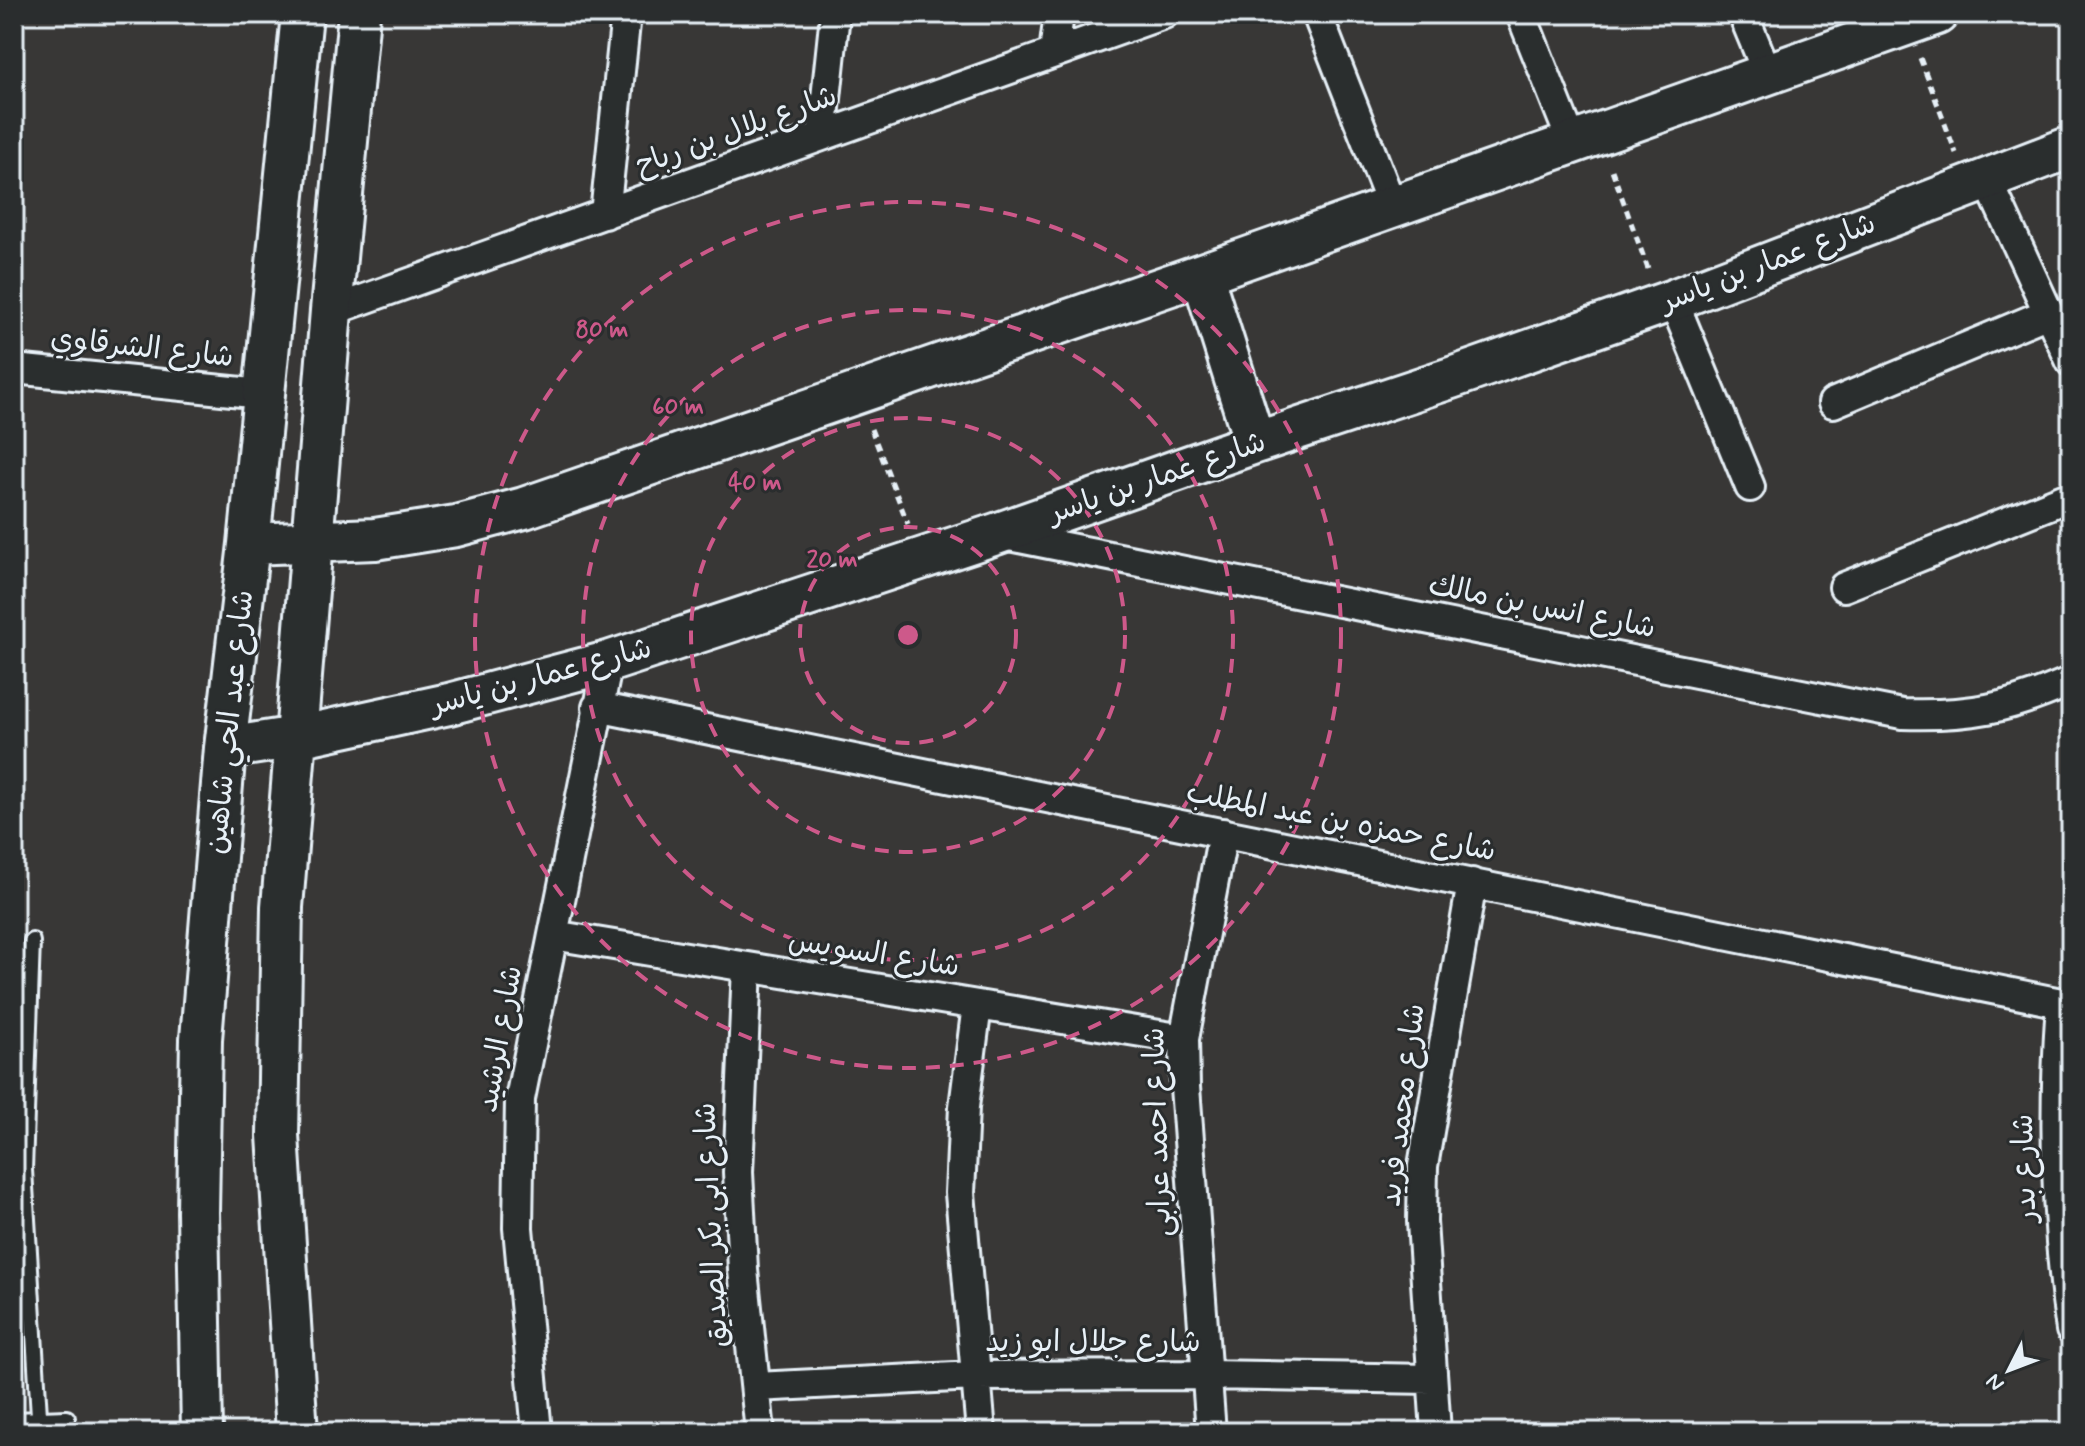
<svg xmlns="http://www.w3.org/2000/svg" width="2085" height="1446" viewBox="0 0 2085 1446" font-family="Mynerve,'Playpen Sans Arabic',sans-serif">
	<rect width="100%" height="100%" fill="#383736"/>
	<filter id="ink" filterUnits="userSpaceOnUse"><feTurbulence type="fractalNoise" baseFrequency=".0125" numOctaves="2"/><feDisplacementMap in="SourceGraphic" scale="16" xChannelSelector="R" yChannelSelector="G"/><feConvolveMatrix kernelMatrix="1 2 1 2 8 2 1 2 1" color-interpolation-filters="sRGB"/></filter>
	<g filter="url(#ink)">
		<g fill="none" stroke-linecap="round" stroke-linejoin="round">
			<defs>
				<path id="lane" d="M32,941L24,1170L40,1432
					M14,1420L67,1418"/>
				<path id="street" d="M1317,14L1392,206
					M1521,14L1572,142
					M1743,14L1767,72
					M1054,53L1059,14
					M822,136L835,14
					M1988,181L2071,362
					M605,214L626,14
					M1673,300L1750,487
					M331,311L1164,14
					M14,369L262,394
					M1833,403L2048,313
					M999,534L1902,714C1970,716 2008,709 2071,681
					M1844,587L2071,496
					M597,707L2071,1005
					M553,935L1184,1039
					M747,967L738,1172L743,1270L760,1432
					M2061,1003C2053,1112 2055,1222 2071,1330
					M977,1005L964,1107L960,1193L981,1432
					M756,1387L975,1376L1205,1375L1431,1379
					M537,1432L518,1228L520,1099L608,662
					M1211,1432L1185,1087L1184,1039L1223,833
					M1436,1432L1422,1222L1423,1166L1472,883"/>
				<path id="secondary" d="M1202,274L1255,443
					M249,544L375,539L456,526L524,508L1202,274L1937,14
					M225,748L297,737L449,704L608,662L996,534L1255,443L1451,378L1673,300L2071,147
					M202,1432L198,1212L201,1039L225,748L249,544L302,14
					M297,1432L278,1135L282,907L331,311L359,14"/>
			</defs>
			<use href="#lane" stroke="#e8f1f8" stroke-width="20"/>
			<use href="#street" stroke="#e8f1f8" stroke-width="34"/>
			<use href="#secondary" stroke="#e8f1f8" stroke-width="46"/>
			<path stroke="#e8f1f8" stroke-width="5" stroke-dasharray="8 6" stroke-linecap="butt" d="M1920,58L1956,153
				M1612,170L1648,269
				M871,429L908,524"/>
			<use href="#lane" stroke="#2a2d2e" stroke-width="14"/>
			<use href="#street" stroke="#2a2d2e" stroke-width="28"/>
			<use href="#secondary" stroke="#2a2d2e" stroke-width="40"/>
		</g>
	</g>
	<g fill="none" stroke="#cd598a" stroke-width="4" stroke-dasharray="14 10">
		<circle cx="908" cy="635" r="108"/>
		<circle cx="908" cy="635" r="217"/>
		<circle cx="908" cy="635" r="325"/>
		<circle cx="908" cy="635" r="433"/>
	</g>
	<g text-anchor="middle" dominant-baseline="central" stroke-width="6" stroke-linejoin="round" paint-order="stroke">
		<g font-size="30" fill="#e8f1f8" stroke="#2a2d2e">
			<text transform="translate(736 131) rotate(-20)">شارع بلال بن رباح</text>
			<text transform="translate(1768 263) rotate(-21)">شارع عمار بن ياسر</text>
			<text transform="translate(142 348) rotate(6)">شارع الشرقاوي</text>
			<text transform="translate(1157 478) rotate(-19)">شارع عمار بن ياسر</text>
			<text transform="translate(1542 607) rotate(11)">شارع انس بن مالك</text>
			<text transform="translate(541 677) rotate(-15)">شارع عمار بن ياسر</text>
			<text transform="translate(230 722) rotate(-84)">شارع عبد الحي شاهين</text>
			<text transform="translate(1341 822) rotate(11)">شارع حمزه بن عبد المطلب</text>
			<text transform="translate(874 954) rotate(9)">شارع السويس</text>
			<text transform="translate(500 1039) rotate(-80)">شارع الرشيد</text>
			<text transform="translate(1403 1105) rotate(-83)">شارع محمد فريد</text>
			<text transform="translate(1158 1132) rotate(-92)">شارع احمد عرابى</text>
			<text transform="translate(2025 1168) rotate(-92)">شارع بدر</text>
			<text transform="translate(712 1225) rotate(-93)">شارع ابى بكر الصديق</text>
			<text x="1093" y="1342">شارع جلال ابو زيد</text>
		</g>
	</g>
	<circle cx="908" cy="635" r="12" fill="#cd598a" stroke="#2a2d2e" stroke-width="4"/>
	<g font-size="24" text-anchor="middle" font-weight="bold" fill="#cd598a" stroke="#2a2d2e" stroke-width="6" stroke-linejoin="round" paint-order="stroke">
		<text x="602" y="337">80 m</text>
		<text x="678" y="414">60 m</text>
		<text x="755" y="490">40 m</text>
		<text x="832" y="567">20 m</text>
	</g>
	<rect width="2085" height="1446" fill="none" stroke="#2a2d2e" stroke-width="48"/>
	<rect x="24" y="24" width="2037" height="1398" fill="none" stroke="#e8f1f8" stroke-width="3" filter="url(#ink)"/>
	<g transform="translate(2009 1370) rotate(228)" stroke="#2a2d2e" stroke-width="6" paint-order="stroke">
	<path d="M0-6L14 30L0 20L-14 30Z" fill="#e8f1f8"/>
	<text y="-12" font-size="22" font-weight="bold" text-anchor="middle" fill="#e8f1f8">N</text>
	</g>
</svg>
